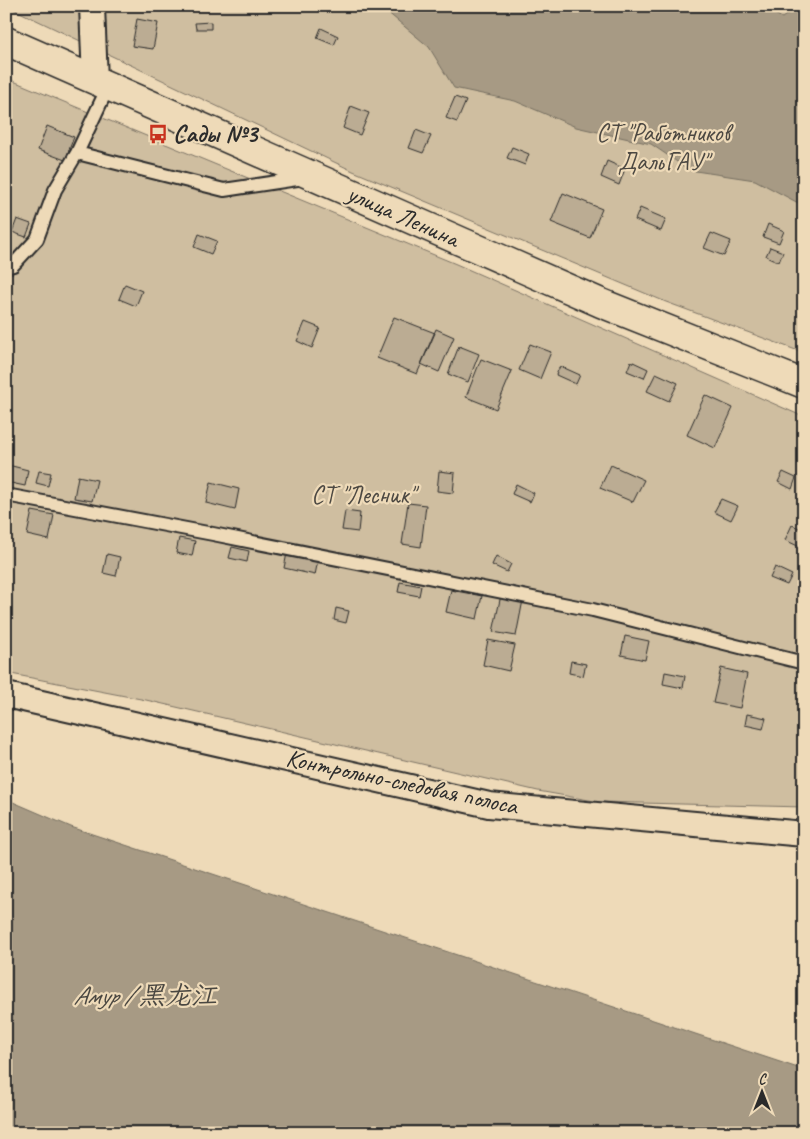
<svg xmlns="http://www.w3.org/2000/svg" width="810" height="1139" viewBox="0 0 810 1139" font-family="Caveat,'LXGW WenKai TC',sans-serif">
	<rect width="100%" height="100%" fill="#eedab8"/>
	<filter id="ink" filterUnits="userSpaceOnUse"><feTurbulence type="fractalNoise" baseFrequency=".02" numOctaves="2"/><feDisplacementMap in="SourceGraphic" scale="10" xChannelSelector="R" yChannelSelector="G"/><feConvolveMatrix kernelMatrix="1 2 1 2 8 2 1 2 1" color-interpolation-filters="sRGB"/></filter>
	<g filter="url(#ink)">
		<path fill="#cfbea0" stroke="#7d7466" d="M7,6H804V353L666,302L353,171Z
			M6,78L456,264L804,417V807L600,802L538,791L146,700L6,673Z"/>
		<path fill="#a79a84" stroke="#756e60" d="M380,6H762L782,18L799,6H804V206L755,180L689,170L651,144L576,127L515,101L454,88L429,47Z
			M6,799L71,827L804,1070V1133H6Z"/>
		<path fill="#bbac93" stroke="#2b2b2b" d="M137,19L158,23L153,49L132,46Z
			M211,22V29H196L195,23Z
			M321,28L338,36L334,45L317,38Z
			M455,97L466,101L457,122L446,118Z
			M351,106L369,113L360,135L343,128Z
			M47,126L74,137L65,160L38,150Z
			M416,130L431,136L423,153L409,148Z
			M512,147L529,154L525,165L507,158Z
			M607,161L625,169L619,185L601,177Z
			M563,193L602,209L590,238L551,222Z
			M640,208L666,219L661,231L635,220Z
			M17,219L31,224L26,237L12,232Z
			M768,224L784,231L779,243L763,237Z
			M711,233L731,241L724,256L704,248Z
			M199,234L217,241L211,254L194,247Z
			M770,247L783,252L779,262L766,256Z
			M125,284L142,291L136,306L119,299Z
			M394,317L435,333L417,374L377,358Z
			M305,322L320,328L312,348L297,341Z
			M436,329L454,337L439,372L421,364Z
			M530,344L551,352L540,379L519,370Z
			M459,346L479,354L468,382L448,374Z
			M481,359L512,371L496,409L466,397Z
			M631,361L648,369L644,378L627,371Z
			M560,366L580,375L576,384L556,375Z
			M656,373L678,383L669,401L647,391Z
			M705,395L733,408L715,448L687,435Z
			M8,465L28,470L25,486L6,482Z
			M611,465L644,480L633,502L600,488Z
			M39,471L51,473L48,486L36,483Z
			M439,471L455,473L453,493L437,491Z
			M783,472L796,478L792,489L778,482Z
			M78,476L97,480L92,501L74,498Z
			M211,482L239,489L235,510L206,503Z
			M516,484L534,493L530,502L512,494Z
			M721,499L738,506L731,520L714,512Z
			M408,503L426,505L421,547L402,544Z
			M804,508V519L799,517Z
			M32,511L54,515L49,540L27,535Z
			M345,511L360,513L358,532L342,530Z
			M792,525L804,530V538L800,547L785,540Z
			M179,538L195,541L192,556L176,553Z
			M232,547L249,551L247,562L229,558Z
			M287,553L318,560L315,575L284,568Z
			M107,554L120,557L116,576L103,573Z
			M496,556L511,564L507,572L492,565Z
			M775,567L792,575L787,585L770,578Z
			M400,582L421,586L419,596L398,592Z
			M451,590L482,596L477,619L446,612Z
			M501,595L523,600L516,636L493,632Z
			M336,608L349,611L346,623L334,620Z
			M625,636L649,641L645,660L621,655Z
			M488,640L515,645L509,671L483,665Z
			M571,661L586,664L583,676L569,673Z
			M721,668L747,674L740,708L713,703Z
			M665,672L685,676L683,688L663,684Z
			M747,714L766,718L763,729L745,725Z"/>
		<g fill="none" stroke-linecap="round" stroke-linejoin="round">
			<defs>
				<path id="service" d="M77,153L224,190L304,178
					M6,267L13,265L37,239L55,190L77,153L108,87
					M6,495L213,534L593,610L804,663"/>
				<path id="minor" d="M92,6L95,81
					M6,695L489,805L804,834"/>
				<path id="tertiary" d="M6,41L601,303L804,384"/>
			</defs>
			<use href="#service" stroke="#2b2b2b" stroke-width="16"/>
			<use href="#minor" stroke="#2b2b2b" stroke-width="28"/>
			<use href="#tertiary" stroke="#2b2b2b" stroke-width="31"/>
			<use href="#service" stroke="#eedab8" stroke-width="12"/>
			<use href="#minor" stroke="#eedab8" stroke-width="24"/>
			<use href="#tertiary" stroke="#eedab8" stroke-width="28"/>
		</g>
	</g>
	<defs>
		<symbol id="bus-bare" viewBox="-9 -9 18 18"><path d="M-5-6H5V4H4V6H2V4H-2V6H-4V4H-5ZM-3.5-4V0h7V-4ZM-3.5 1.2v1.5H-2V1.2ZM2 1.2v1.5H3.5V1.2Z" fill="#c8321e" stroke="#eedab8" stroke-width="2.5" paint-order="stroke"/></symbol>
	</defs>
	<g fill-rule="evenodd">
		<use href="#bus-bare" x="144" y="120" width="28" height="28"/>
	</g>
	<g text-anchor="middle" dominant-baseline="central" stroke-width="4.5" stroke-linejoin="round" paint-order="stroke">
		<g font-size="25" fill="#4c4842" stroke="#eedab8">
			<text x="663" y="133">СТ "Работников<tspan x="663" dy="29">ДальГАУ"</tspan></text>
			<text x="363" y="495">СТ "Лесник"</text>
		</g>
		<g font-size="25" font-weight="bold" fill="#2b2b2b" stroke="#eedab8" text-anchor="start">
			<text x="173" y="134">Сады №3</text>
		</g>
		<g font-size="25" fill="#2b2b2b" stroke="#eedab8">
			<text transform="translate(403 216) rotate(24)">улица Ленина</text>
			<text transform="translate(402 782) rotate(12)">Контрольно-следовая полоса</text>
		</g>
		<g font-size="26" font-style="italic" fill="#4a4741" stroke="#eedab8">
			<text x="145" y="995">Амур / 黑龙江</text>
		</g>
	</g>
	<rect width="810" height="1139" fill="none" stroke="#eedab8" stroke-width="25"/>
	<rect x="12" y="12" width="785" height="1114" fill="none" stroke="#2b2b2b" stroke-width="2" filter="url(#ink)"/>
	<g transform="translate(762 1092)" stroke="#eedab8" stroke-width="4" paint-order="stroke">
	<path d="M0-4L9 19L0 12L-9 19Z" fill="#2b2b2b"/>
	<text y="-8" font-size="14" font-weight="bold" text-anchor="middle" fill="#2b2b2b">С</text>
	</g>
</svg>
